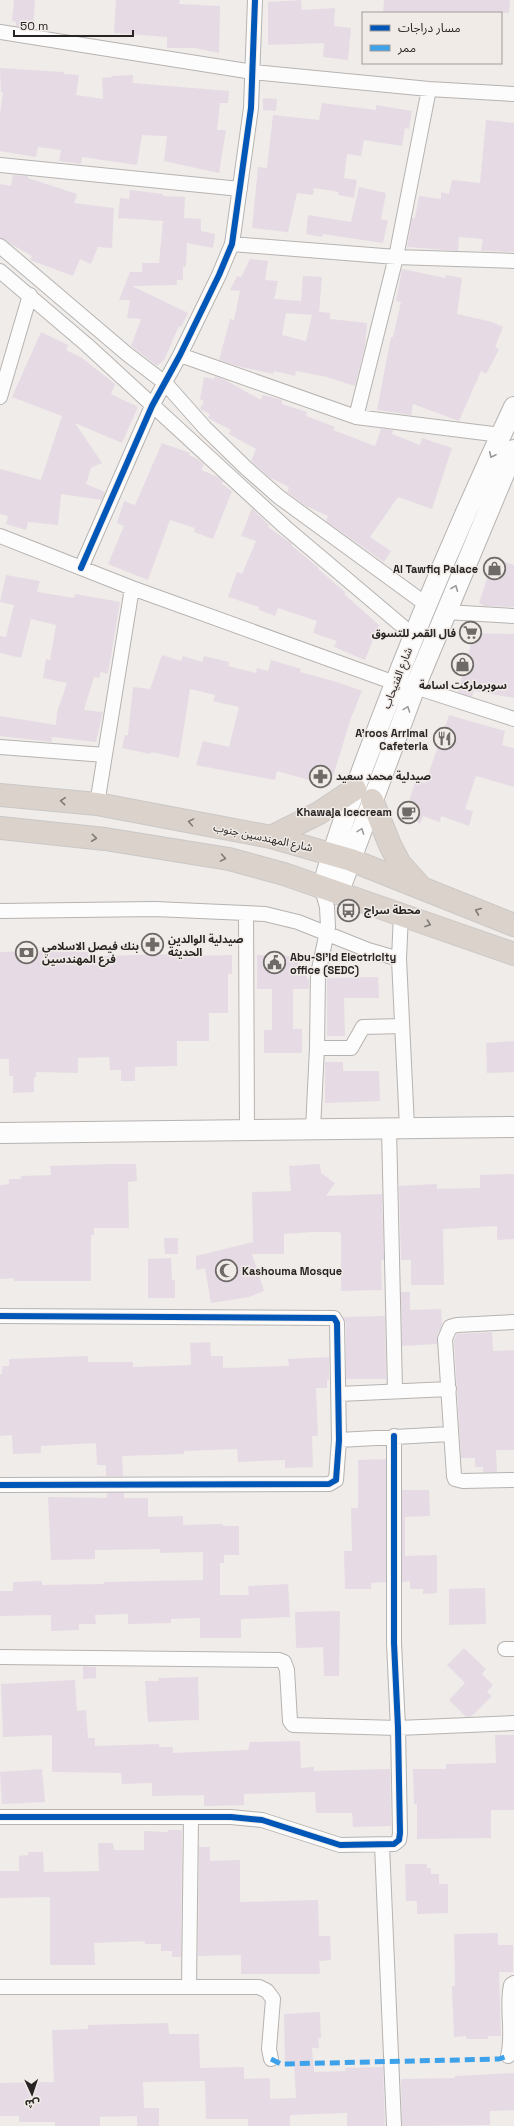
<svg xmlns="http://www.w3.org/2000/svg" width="514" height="2126" viewBox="0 0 514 2126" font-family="'Space Grotesk','Noto Sans Arabic',sans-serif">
	<rect width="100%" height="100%" fill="#efece9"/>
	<path fill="#e6dbe4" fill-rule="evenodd" d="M14,0H35L33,29L16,26V22L12,21Z
		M116,0H180L179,4L220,6L219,53L195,48H167V37L114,33Z
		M301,0L302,10L335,8L334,26L351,28L348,60L323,57L324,43L268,45V2Z
		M384,0H510L509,13H383Z
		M0,68L64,72V74L79,75L76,95L103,99L102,78L112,77V76L133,75V83L229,91L228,103H220L217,130H226L219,173L164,161L167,136L142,135L137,165L82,157L81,164L59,161L61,150L38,147L36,157L0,151V113L3,92H1Z
		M263,98L277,99L276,111L263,110Z
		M322,103L376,110V105L412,111L409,129L405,128L402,146L364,140L361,156L347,154L344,178L357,180L354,198L338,195L339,192L314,188L313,195L297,193L288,232L252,228L258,167L267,168L273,115L319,120Z
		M486,120L514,123V252L481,251L483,239L459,237L458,251L407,247L412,218H415L419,196L441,199V192L449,194L452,180L480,183Z
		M13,175L28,176V178L77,194L74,203L114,208L112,248L98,247L91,264L80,259L73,276L30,260L32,256L0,238V184L11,186Z
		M359,187L386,193L381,219L388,221L383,243L323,234L322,237L306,234L308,215L351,222Z
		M130,190L163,194V196L185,197L184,218L201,219V231L215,234L213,248L187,243L186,266L183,267V280H177V285L132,286L188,313L181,327L179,326L164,360L157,366L131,346L141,319L127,318L130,300H119L130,272H142V263H159L163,221L118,218L120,198L129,199Z
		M250,259L268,261L265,280L278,281L274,299L301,301L303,276L322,277L319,312L330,313V319L367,323L365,346L355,386L327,377L296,371L295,376L274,371L273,374L237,366L219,360L230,319L234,320L240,291L230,290L237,276L241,277ZM286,313L312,315L306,341L282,335Z
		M402,269L445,278L446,275L462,278L457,314L492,322L503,327L495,347L499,349L492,363L486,374L481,371L459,421L413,404L411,415L377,410L391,337H393L401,302L396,301Z
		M41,332L68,345L66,350L82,358L115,384L111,394L138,407L122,443L75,423L102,463L91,468L86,484L105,492L102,500L61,494L58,525L28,522L26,530L6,524L8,516L0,514V469L41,480L62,416L12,397Z
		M215,376L225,380L261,400L263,395L282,400V404L307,412L306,416L335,427L333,430L375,446L381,429L393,430L392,434L420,445L422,438L452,448L432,509L398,497L370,537L391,551L384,562L326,521L328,516L306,506L287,492L289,487L269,477L251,461L256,449L229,434L231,430L208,418L210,414L200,409L204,401L200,399L204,377L214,379Z
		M162,443L190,453L189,455L199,460L204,464L201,470L218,477L223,481L222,484L232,491L213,539L194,532L195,528L170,520L148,580L108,564L124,526L117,523L124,501L135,505Z
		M252,508L269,525L268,527L292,544V546L319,568L318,569L346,593L344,594L379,625L365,660L334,647L337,641L313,633L317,621L278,608L275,616L259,610V607L228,597L237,572L242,574L256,541L241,536Z
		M494,558L514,565V607L485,606L479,603Z
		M6,575L40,581L37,592L74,598L75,594L120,602L108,674L101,672L99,678L94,677L84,710L103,712L96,742L52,737V742L0,736V716L56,725L57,712L67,683L43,678L46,659L50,660L56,625L31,619L21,658L0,653V636L6,637L14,605L0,602Z
		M474,633L514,634V698L474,691L472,697L458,692Z
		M162,655L181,661L183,656L202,662L204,656L229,662L228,666L256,673L257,668L268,671L271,660L301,669L300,672L337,682L362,691L351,718L330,786L277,771L275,780L196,765L203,741L229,747L239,707L213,701L215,695L190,689L179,758L151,752L150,754L122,748L125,735H128L133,687L150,689Z
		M449,715L505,731L502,745L514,748V787L476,776L465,809L473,811L469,826L441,816L440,822L423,816L420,824L406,810L416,780L425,783Z
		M35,951L88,952V956L180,954V956L232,955V974H228V1013H209V1041H177V1066L135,1067V1081H121V1070H110L109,1057L78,1058V1073L36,1072V1077H34V1092L13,1093V1076H9V1059H0V952Z
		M257,955L294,956L309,981V989H293V1029H302V1053H264V1030H272V989H257Z
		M378,977L379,998H344L345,1036H327V978Z
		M514,1041V1072L487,1073L486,1043Z
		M325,1062H343V1071H379L380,1101L325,1103Z
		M111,1164H136L137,1181L128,1182L129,1228H94V1235H91V1281H14V1278L0,1279V1185L9,1184V1179H21V1176L51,1175L50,1166Z
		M320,1164L321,1173L335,1183L326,1196L382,1194L384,1260H381L382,1290L341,1291V1234L339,1232H312L284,1234V1254H252L264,1291L249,1297L211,1303L205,1268L196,1270V1256L253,1242L252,1192L291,1191L289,1166Z
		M514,1174V1239L497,1240V1226L443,1229L444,1285H411V1260H401L399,1186L437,1184V1189L480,1188V1175Z
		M164,1238H178V1254H165Z
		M171,1258L172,1280H175V1298H148V1259Z
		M401,1292H410V1310L441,1309L442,1325L437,1336V1344L402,1346Z
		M385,1316L386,1379H346V1323L343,1317Z
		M492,1332L493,1351L514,1350V1450H496L497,1472H483V1467H475V1458H461L454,1340L457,1334Z
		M210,1342L211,1356H223V1368L289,1366L288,1359L329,1357V1380H327V1388H316L318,1436H312L313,1467L285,1468V1460L238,1462L237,1449L184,1451V1454L122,1456L123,1476H106V1465H97L96,1443L41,1446V1453L13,1454L12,1435L0,1436V1374H2V1366H9V1359L88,1356V1362H133V1367L191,1365L190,1343Z
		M386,1459V1582L371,1583V1589H345L344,1551H352L351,1508H358V1460Z
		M402,1490H429L430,1516L405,1517V1556L437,1555V1593L423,1594V1589H410V1581L402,1582Z
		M107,1493H124V1498H148V1517L183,1516V1525L223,1524V1526H239V1555H224V1563H220V1595H249L248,1586L288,1584L290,1617L241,1619V1638H200V1618L171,1619V1623L128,1624V1614L95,1615L96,1624H79V1630L51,1631V1615L0,1616V1591H13V1582L42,1581V1585L104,1584V1582L203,1580V1552L160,1553V1549L95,1550V1559L51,1560L48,1497L107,1498Z
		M485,1588L486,1624L449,1625V1589Z
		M340,1611L339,1676H324L323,1647L296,1648L295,1612Z
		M464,1648L486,1669L482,1674L493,1685L487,1692L492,1696L472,1716L466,1717L449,1700L465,1683L447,1665Z
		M83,1666L96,1667V1678L83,1679Z
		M198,1677L199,1720L148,1722L145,1681H159L158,1678Z
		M75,1680L77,1711L86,1710L88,1738H95V1746L159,1744V1747H173V1753L248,1750L250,1742L300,1741L301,1768L314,1767V1771L390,1769L391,1826L353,1827L352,1813H316L315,1792L244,1794V1805L204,1806V1795L152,1796V1783L122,1784L121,1773L52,1772V1735L3,1737L1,1684Z
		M495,1735H514V1810H491V1838L417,1839V1804H414L413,1769H446V1764L496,1763Z
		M42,1769L45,1802L2,1804L0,1772Z
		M168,1830H182L181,1957H172V1951H161V1944H145V1941L94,1943L95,1965H50V1897L0,1898V1871H19V1856L28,1855V1852H43L44,1872L99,1871L98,1843H113L114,1850H144V1831L168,1832Z
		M199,1847H210V1861L240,1860V1902L318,1900L319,1936H330L331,1960L319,1961L320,1974H241V1955L198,1956Z
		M405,1864H427V1868H431V1874H439V1884H448V1913L417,1914V1901H406Z
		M498,1933V1945H513V1972H499L501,2036H488V2039H466V2036L454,2037L452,1986H455L454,1934Z
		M320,2012L321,2038H318L319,2048H312L314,2072L346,2071L345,2068L383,2067L385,2126H347V2113L290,2115V2126H248V2119H206L205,2081L143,2082L144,2108H159V2126H137V2116L100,2117V2126H55V2122H19V2116H0V2083L54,2082L52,2030L88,2029V2025L168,2023L169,2034H199L200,2068L244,2067V2079L270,2078V2099L296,2098L294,2061H285L284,2014Z
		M514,2073V2110L490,2111V2125L402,2126L401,2079L455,2078V2076Z"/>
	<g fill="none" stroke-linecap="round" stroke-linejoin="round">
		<defs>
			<path id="street" d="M0,32L253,72L429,89L514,94
				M0,165L240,189
				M232,244L396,257L514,261
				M0,246L127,354L165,383L205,428L246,468L279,497L427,605
				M0,271L87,345L285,527L414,636
				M180,355L356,417L501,435
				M0,397L30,295
				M356,417L396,257L429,89
				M0,536L132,588L395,683
				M81,568L152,406L180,355L219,275L232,244L251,108L255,0
				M446,612L514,616
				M415,687L514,719
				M0,747L105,755
				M97,804L132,588
				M0,911L155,909L265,914L298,922L368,950L399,959L401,914
				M246,913L247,1130
				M399,959L407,1127
				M317,1048H351L363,1027L402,1026
				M389,1128L395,1390
				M313,1129L317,1048L318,974L328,927L327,907L322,889
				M0,1316L334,1318L337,1323L339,1440L336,1480L329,1484L0,1485
				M514,1322L457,1325L450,1327L445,1339L454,1476L455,1479L463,1481L514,1480
				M339,1394L449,1389
				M339,1440L450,1434
				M505,1649H514
				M0,1657L279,1660L284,1662L287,1670L290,1721L293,1725L398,1728L514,1723
				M0,1817H231L262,1820L340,1845L394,1844L399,1840L400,1833L398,1728L394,1643V1436
				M382,1845L394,2126
				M0,1987H259L267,1991L273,1999L269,2049L271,2059
				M189,1987L191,1817
				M508,2056C514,2033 506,2008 511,1985L514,1983"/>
			<path id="secondary" d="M322,889C338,831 360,776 381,720C421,614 466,509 514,407
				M338,894L415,687L514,450
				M0,1133L514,1127"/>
			<path id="highway" d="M0,795L97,804L271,837L351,860L514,925
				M372,800L390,845L400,864L419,885
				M0,828L105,839L229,859L284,874L514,954
				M271,837L319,813L355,789"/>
		</defs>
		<use href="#street" stroke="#b6b3b1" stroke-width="16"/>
		<use href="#secondary" stroke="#b6b3b1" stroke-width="22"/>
		<use href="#highway" stroke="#cac8c7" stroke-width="24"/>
		<use href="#street" stroke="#fdfcfc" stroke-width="14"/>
		<use href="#secondary" stroke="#fdfcfc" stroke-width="20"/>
		<use href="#highway" stroke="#dad2cb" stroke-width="22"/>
		<path stroke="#3ea2ea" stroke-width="5" stroke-dasharray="10 5" stroke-linecap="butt" d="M271,2059L281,2064L499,2059L508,2056"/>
		<defs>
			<path id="cycleway" d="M81,568L152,406L180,355L219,275L232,244L251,108L255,0
				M0,1316L334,1318L337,1323L339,1440L336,1480L329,1484L0,1485
				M0,1817H231L262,1820L340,1845L394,1844L399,1840L400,1833L398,1728L394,1643V1436"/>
		</defs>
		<use href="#cycleway" stroke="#f1ebe7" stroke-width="8"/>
		<use href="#cycleway" stroke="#0057b8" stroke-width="6"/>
	</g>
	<defs><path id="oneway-chevron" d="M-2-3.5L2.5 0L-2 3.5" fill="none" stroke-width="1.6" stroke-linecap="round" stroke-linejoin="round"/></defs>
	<g stroke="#9d9b9a">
		<use href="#oneway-chevron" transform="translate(492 455) rotate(115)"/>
		<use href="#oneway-chevron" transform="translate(455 588) rotate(-68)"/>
		<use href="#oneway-chevron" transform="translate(407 709) rotate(-70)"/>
		<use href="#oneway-chevron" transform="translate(361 831) rotate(-70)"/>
	</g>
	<g stroke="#807b77">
		<use href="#oneway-chevron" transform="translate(63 801) rotate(-175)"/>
		<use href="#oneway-chevron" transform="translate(191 822) rotate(-170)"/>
		<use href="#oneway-chevron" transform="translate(94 838) rotate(6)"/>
		<use href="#oneway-chevron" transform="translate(223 858) rotate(10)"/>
		<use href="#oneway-chevron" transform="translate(478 911) rotate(-157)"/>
		<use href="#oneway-chevron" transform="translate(428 924) rotate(20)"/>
	</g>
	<defs>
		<symbol id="shop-ring" viewBox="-11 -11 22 22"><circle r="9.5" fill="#f1ebe7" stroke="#6d6a68" stroke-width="1.5"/><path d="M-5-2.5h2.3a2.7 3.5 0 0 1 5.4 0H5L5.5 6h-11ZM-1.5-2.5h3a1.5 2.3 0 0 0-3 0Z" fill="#6d6a68"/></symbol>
		<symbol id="supermarket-ring" viewBox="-11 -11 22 22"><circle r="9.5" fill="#f1ebe7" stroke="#6d6a68" stroke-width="1.5"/><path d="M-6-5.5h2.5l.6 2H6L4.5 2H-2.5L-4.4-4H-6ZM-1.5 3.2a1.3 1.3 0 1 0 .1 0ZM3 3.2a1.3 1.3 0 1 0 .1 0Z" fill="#6d6a68"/></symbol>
		<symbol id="restaurant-ring" viewBox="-11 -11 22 22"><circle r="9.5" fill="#f1ebe7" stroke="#6d6a68" stroke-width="1.5"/><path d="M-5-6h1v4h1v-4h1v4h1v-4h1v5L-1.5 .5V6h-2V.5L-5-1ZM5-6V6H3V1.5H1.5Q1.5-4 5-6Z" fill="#6d6a68"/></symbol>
		<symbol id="pharmacy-ring" viewBox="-11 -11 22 22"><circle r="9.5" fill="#f1ebe7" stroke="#6d6a68" stroke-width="1.5"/><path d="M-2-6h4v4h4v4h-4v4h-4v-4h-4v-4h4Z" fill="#6d6a68"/></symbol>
		<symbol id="cafe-ring" viewBox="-11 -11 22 22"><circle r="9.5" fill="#f1ebe7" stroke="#6d6a68" stroke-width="1.5"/><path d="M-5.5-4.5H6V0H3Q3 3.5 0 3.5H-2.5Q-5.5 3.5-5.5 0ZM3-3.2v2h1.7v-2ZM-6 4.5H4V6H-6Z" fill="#6d6a68"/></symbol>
		<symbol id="bus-ring" viewBox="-11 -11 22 22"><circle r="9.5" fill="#f1ebe7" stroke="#6d6a68" stroke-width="1.5"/><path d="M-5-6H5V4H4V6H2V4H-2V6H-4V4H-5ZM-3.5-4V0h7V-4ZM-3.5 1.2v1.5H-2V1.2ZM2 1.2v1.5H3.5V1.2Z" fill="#6d6a68"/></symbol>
		<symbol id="bank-ring" viewBox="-11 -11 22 22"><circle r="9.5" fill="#f1ebe7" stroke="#6d6a68" stroke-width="1.5"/><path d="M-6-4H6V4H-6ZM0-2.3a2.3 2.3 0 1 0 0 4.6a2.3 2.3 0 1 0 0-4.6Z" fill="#6d6a68"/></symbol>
		<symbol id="civic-ring" viewBox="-11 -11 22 22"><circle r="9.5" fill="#f1ebe7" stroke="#6d6a68" stroke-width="1.5"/><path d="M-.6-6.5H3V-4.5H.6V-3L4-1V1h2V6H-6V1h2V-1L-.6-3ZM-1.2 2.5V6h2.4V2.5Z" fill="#6d6a68"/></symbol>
		<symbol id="mosque-ring" viewBox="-11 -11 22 22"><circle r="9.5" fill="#f1ebe7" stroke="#6d6a68" stroke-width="1.5"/><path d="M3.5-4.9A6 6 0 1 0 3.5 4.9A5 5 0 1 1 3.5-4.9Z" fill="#6d6a68"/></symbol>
	</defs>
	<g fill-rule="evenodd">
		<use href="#shop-ring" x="482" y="556" width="25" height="25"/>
		<use href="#supermarket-ring" x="458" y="620" width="25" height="25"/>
		<use href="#shop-ring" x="450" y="652" width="25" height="25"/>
		<use href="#restaurant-ring" x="432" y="726" width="25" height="25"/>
		<use href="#pharmacy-ring" x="308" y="764" width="25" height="25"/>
		<use href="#cafe-ring" x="396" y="800" width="25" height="25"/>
		<use href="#bus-ring" x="336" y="898" width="25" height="25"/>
		<use href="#pharmacy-ring" x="140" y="932" width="25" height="25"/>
		<use href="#bank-ring" x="14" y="940" width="25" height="25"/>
		<use href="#civic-ring" x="262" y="950" width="25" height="25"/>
		<use href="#mosque-ring" x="214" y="1258" width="25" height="25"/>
	</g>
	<g text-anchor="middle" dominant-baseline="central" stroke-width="3" stroke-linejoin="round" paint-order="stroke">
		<g font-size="11" font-weight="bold" fill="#272423" stroke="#f1ebe7" text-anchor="start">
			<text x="478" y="569" text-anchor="end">Al Tawfiq Palace</text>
			<text x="456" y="633" text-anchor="end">فال القمر للتسوق</text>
			<text x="463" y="685" text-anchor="middle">سوبرماركت اسامة</text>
			<text x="428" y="733" text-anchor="end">A'roos Arrimal<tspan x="428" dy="13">Cafeteria</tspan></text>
			<text x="336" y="776">صيدلية محمد سعيد</text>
			<text x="392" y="812" text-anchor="end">Khawaja Icecream</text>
			<text x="364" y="910">محطة سراج</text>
			<text x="168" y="939">صيدلية الوالدين<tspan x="168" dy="13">الحديثة</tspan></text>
			<text x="42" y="946">بنك فيصل الاسلامي<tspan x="42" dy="13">فرع المهندسين</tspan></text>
			<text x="290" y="957">Abu-Si'id Electricity<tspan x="290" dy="13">office (SEDC)</tspan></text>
			<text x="242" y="1271">Kashouma Mosque</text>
		</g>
		<g font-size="11" fill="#272423" stroke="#f1ebe7">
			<text transform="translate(397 678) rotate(-69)">شارع الفتيحاب</text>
			<text transform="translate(263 837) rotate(12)">شارع المهندسين جنوب</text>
		</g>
	</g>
	<rect x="362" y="12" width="140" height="52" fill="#f1ebe7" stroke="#a09b99"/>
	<rect x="370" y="25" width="20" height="6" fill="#0057b8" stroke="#a09b99"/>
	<text x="398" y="32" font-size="12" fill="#272423">مسار دراجات</text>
	<rect x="370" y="45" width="20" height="6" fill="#3ea2ea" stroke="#a09b99"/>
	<text x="398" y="52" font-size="12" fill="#272423">ممر</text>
	<g transform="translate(32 2094) rotate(177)" stroke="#f1ebe7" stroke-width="3" paint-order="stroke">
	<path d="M0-3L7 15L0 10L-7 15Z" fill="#272423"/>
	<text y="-6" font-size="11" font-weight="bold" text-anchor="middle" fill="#272423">ش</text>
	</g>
	<path d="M14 30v6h119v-6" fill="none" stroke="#272423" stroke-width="2"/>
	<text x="20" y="30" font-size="12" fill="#272423" stroke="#f1ebe7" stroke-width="3" paint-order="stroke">50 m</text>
</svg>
